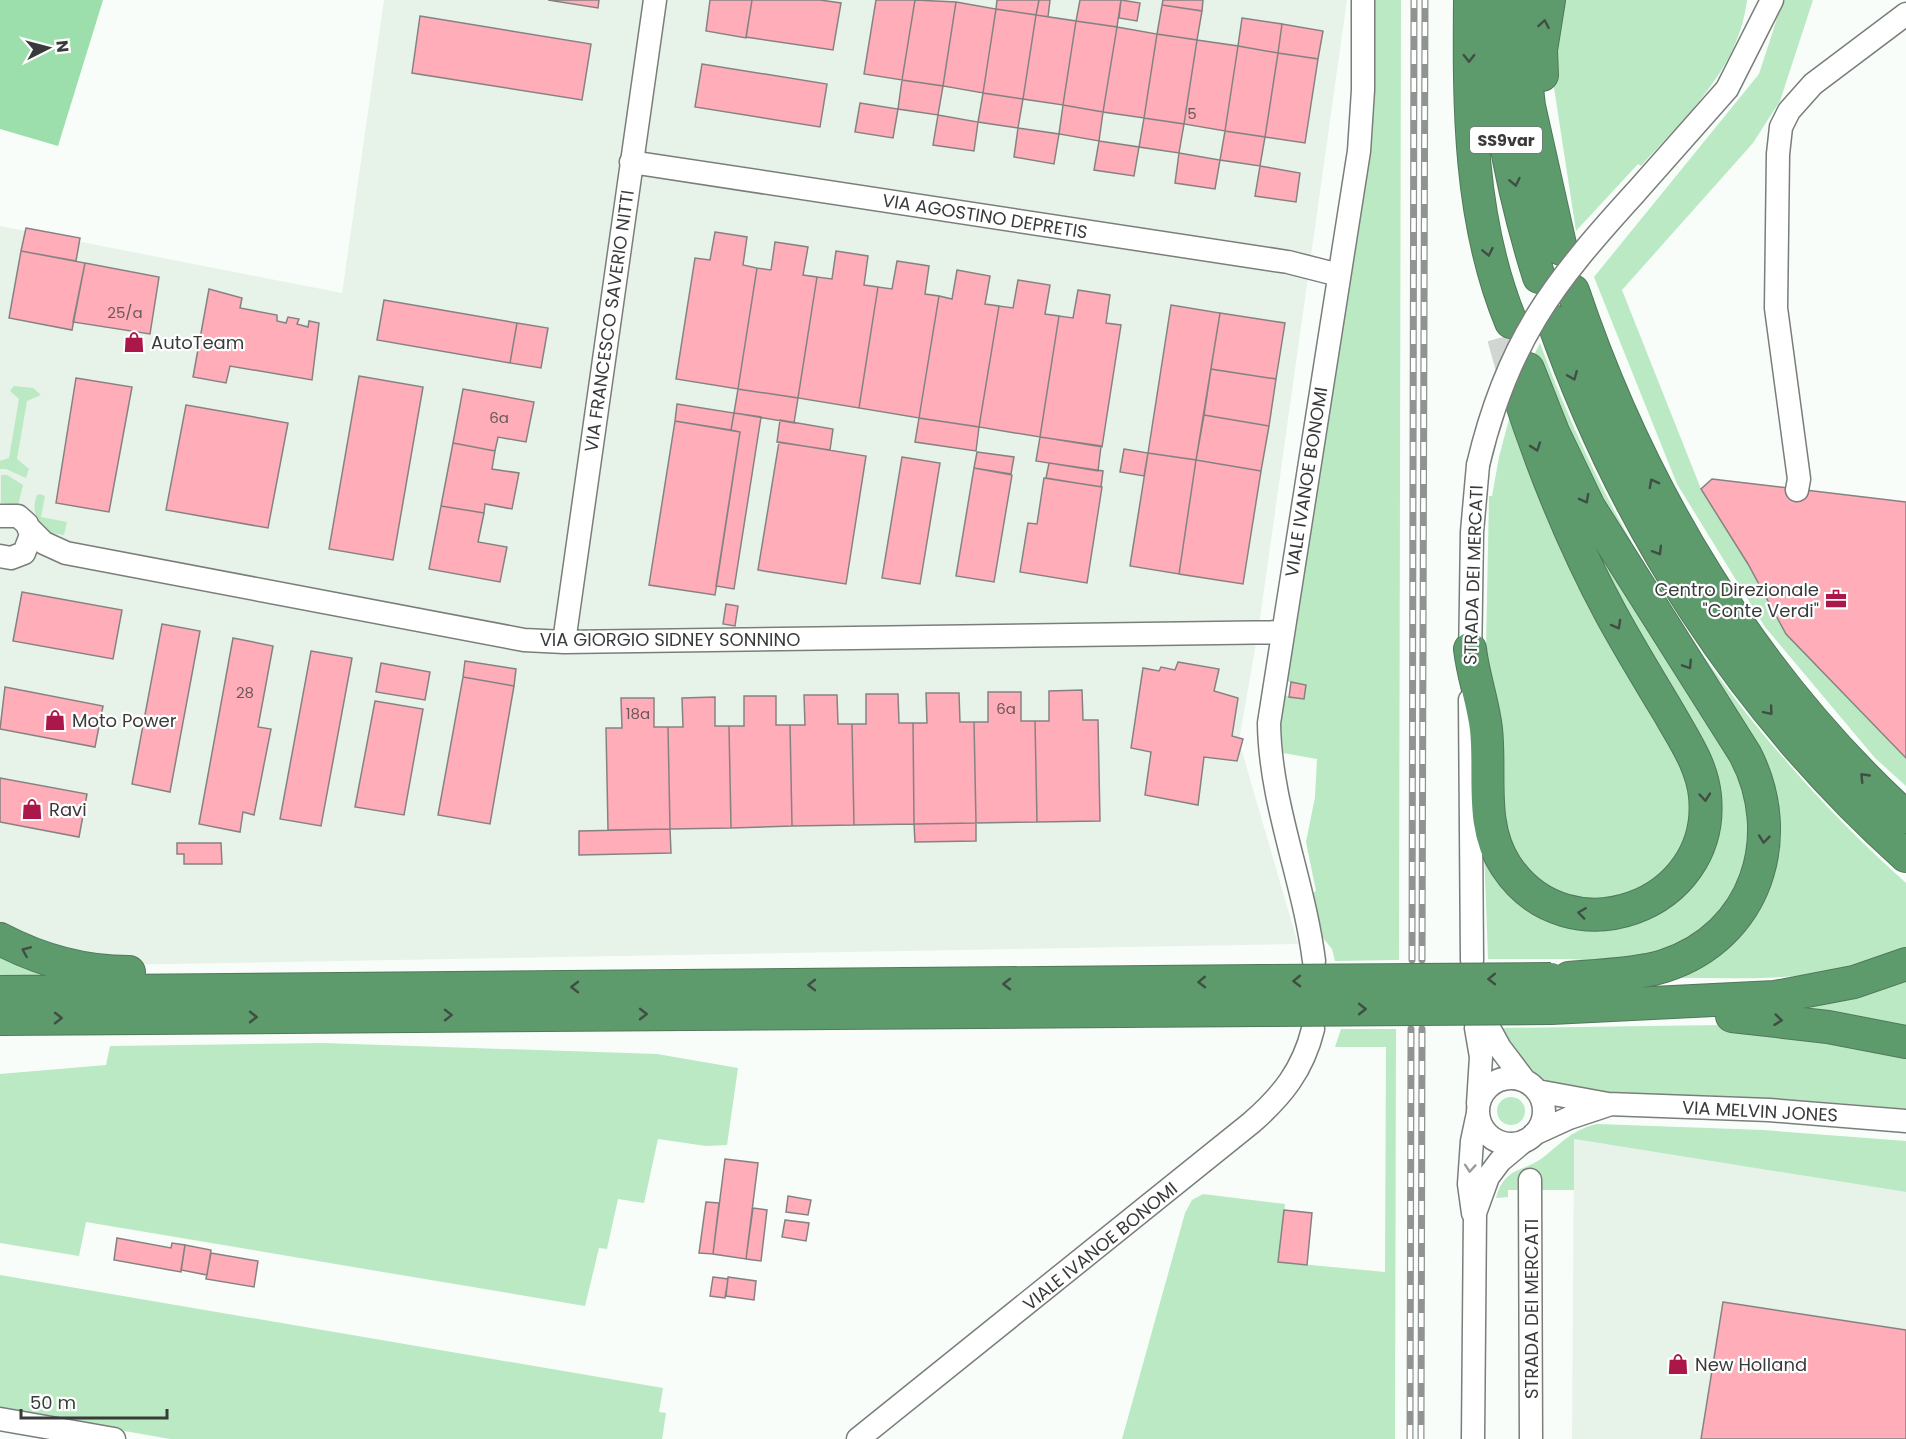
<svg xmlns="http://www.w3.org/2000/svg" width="1906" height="1439" viewBox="0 0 1906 1439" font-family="Poppins,sans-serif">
	<rect width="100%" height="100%" fill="#f8fdf9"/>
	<path fill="#e7f3e9" d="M384,0H1347L1259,626L1239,741L1298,944L114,965L0,931V226L342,293Z
		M1574,1139L1906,1192V1439H1572Z"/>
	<path fill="#bae9c4" d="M1374,0H1401L1399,960L1335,961L1332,949L1323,938L1313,893L1316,891L1306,842L1315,797L1317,759L1283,753L1281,727L1284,695L1303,699L1306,685L1286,681Z
		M1560,0H1747C1739,69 1685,117 1641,166L1638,164L1576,231L1551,68Z
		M1783,0H1813L1780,101L1753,143L1622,290L1701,489L1748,564L1786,634L1906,758V786L1875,758L1765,627L1677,484L1594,277L1759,74Z
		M1540,343C1616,552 1741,735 1906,883V948C1836,983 1756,978 1680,978L1775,836L1600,503L1533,357Z
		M14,386L33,388L41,395L27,401L17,459L29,469L26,478L6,469H0V461L9,458L19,399L10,391Z
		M1512,408L1676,746L1695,800L1679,861L1624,902L1559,897L1506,849L1486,647L1489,496H1492L1499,457Z
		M1,475H7L23,485L18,505L1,503Z
		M40,494L45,496L41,517L67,522L64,535L52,533L51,536C39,523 30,513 37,495Z
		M1568,503L1744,771L1754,850L1724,914L1666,955L1602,962L1573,959H1488L1484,849L1587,926L1713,840Z
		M0,949L60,976L0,979Z
		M1906,980V1032L1766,1006L1857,997Z
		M1724,1025L1906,1052V1109C1842,1103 1778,1098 1714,1096C1669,1094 1591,1101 1551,1083C1527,1072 1512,1048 1497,1028Z
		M1341,1029H1396L1395,1439H1122L1185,1213L1192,1200L1203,1194L1285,1204L1279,1262L1385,1272L1386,1047H1335Z
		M323,1043L657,1054L738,1068L727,1145L706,1146L658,1139L644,1203L618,1199L607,1249L599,1248L585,1306L86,1222L79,1256L0,1243V1074L106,1065L110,1046Z
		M1497 1111a14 14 0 1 1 28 0a14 14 0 1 1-28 0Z
		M1597,1124L1763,1130L1906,1141V1192L1574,1139V1190H1508V1197L1496,1198C1505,1165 1524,1173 1545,1156C1562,1142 1574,1129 1597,1124Z
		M0,1275L663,1388L659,1412L666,1413L662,1439H170L0,1409Z"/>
	<path fill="#9ddfac" d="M0,0H103L58,146L0,129Z"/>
	<path fill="#feadb9" stroke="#878282" stroke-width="1.5" d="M548,0H599L598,8Z
		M710,0H752L746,38L706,31Z
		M752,0H820L841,3L833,50L746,37Z
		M876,0H915L902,80L864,74Z
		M915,0L956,2L943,86L902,80Z
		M997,0H1039L1036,15L996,9Z
		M1039,0H1050L1048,17L1036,15Z
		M1080,0H1121L1117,27L1076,21Z
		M1121,0L1140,3L1137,21L1119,18Z
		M1163,0H1203L1202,11L1162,5Z
		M956,2L996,9L983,93L943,86Z
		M1162,5L1202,11L1197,40L1157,34Z
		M996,9L1036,15L1023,99L983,93Z
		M1036,15L1076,21L1063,105L1023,99Z
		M420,16L591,44L582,100L412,73Z
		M1242,18L1282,24L1278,53L1238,46Z
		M1076,21L1117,27L1103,112L1063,105Z
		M1282,24L1323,31L1318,59L1278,53Z
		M1117,27L1157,34L1144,118L1103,112Z
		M1157,34L1197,40L1184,124L1144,118Z
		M1197,40L1238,46L1225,131L1184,124Z
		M1238,46L1278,53L1265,137L1225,131Z
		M1278,53L1318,59L1305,143L1265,137Z
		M702,64L827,84L820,127L695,107Z
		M902,80L943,86L938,115L898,109Z
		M983,93L1023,99L1018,128L978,122Z
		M860,103L898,109L893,138L855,132Z
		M1063,105L1103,112L1099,141L1059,134Z
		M938,115L978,122L974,151L933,145Z
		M1144,118L1184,124L1179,153L1139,147Z
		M1018,128L1059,134L1054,164L1014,157Z
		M1225,131L1265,137L1260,166L1220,160Z
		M1099,141L1139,147L1134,176L1094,170Z
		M1179,153L1220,160L1215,189L1175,183Z
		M1260,166L1300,173L1296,202L1255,196Z
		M26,228L80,238L76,261L21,251Z
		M715,232L747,237L743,265L757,268L738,389L676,379L695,258L710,260Z
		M775,242L808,247L803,275L817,277L798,398L738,389L757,268L771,270Z
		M21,251L85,263L72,330L9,318Z
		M836,251L868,256L864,285L878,287L859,408L798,398L817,277L832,279Z
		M897,261L929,266L925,294L939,296L919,418L859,408L878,287L892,289Z
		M85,263L159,277L150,334L73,322Z
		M957,270L990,276L985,304L999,306L979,427L919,418L939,296L952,299Z
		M1018,280L1050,285L1045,314L1059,316L1040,437L979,427L999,306L1013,308Z
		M209,289L242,298L240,308L277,315V321L286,323L288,317L299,319L297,324L308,327L309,321L319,323L312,380L230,366L226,383L193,377Z
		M1078,290L1110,295L1106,323L1121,325L1102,447L1040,437L1059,316L1073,318Z
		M384,300L517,323L510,363L377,340Z
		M1171,305L1220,313L1196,460L1148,453Z
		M1220,313L1285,323L1276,379L1211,369Z
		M517,323L548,328L541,368L510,363Z
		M1211,369L1276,379L1269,426L1204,415Z
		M359,376L423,387L393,560L329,549Z
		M76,378L132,387L109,512L56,503Z
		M463,389L534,402L526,442L498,437L495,451L453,443Z
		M738,389L798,398L794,423L734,413Z
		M677,404L734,413L731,430L675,421Z
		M186,405L288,423L268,528L166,510Z
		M734,413L761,417L734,589L716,586L740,432L731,430Z
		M1204,415L1269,426L1261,471L1196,460Z
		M919,418L979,427L976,451L915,442Z
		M780,420L833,429L830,450L777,442Z
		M675,421L740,432L715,595L649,585Z
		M1040,437L1101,446L1098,471L1036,461Z
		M779,442L866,456L846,584L758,570Z
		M453,443L495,451L492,469L519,473L512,509L485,504L484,513L441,506Z
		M1124,449L1148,453L1144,476L1120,472Z
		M977,452L1014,457L1011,474L974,468Z
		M1148,453L1196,460L1179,574L1130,566Z
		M902,457L940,463L920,584L882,578Z
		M1196,460L1261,471L1243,584L1179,574Z
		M1049,463L1103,471L1101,487L1046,478Z
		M974,468L1012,475L994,582L956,576Z
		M1044,478L1102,487L1087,583L1020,572L1028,523L1037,524Z
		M1712,479L1906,502V758L1786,634L1748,564L1701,489Z
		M441,506L484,513L478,542L507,547L500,582L429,569Z
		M22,592L122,610L113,659L13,641Z
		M726,604L738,606L735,626L723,624Z
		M162,624L200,631L170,792L132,784Z
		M233,638L273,646L258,727L271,729L254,815L243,812L240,832L199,824Z
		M311,651L352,658L321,826L280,819Z
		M465,661L516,669L514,686L463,677Z
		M1178,662L1219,669L1214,691L1238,698L1232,736L1243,739L1237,761L1204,757L1198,805L1145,795L1151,752L1131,748L1143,668L1159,671L1161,667L1175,670Z
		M381,663L430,672L425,700L376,692Z
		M463,677L514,686L490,824L438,815Z
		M1291,682L1306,685L1304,699L1289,697Z
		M5,687L103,706L95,747L0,729Z
		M1082,690L1083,720H1098L1100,821L1037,822L1035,721H1049V691Z
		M988,692H1021V721H1035L1037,822L976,823L974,722H988Z
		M926,693H959L960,722H974L976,823L914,824L913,723H927Z
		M866,694H898L899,723H913L914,824L854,825L852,724H866Z
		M804,695H837L838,724H852L854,825L792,826L790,725H805Z
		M744,696H776V725H790L792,826L731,828L729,726H744Z
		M715,697V726H729L731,828L670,829L668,727H683L682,698Z
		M621,698H654V727H668L670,829L608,830L606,728H622Z
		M375,701L423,709L404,815L355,807Z
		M0,778L87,794L79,837L0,822Z
		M976,823V841L915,842L914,824Z
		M670,829L671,853L579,855V831Z
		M177,843H221L222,864H184V854H177Z
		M725,1159L758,1163L746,1259L713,1254Z
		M788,1196L811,1200L808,1215L786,1212Z
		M706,1202L719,1203L713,1254L699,1253Z
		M753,1208L767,1210L761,1261L746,1259Z
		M1284,1210L1312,1213L1307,1265L1278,1262Z
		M785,1220L809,1223L806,1241L782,1237Z
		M117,1238L171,1248L172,1243L185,1245L181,1272L114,1260Z
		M185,1245L211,1250L207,1275L181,1270Z
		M211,1253L258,1261L254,1287L206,1279Z
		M713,1277L728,1279L725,1298L710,1296Z
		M728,1277L756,1281L754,1300L726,1296Z
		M1723,1302L1906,1330V1439H1701Z"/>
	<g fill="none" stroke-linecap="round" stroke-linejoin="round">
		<path stroke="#d2d6d3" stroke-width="32" stroke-dasharray="32 16" stroke-linecap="butt" d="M1503,337L1518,391"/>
		<defs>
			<path id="minor" d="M631,162L1288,262L1339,275
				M1635,193L1727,89L1772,0
				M1797,490L1799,479L1776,308L1778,154L1781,127L1789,111L1813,84L1906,14
				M0,516H18L27,524L31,535L24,553L11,558L0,556
				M30,529L44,543L66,553L524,640L564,642L1282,632
				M564,642L655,0
				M1470,664L1472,532L1478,465
				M1470,700L1472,960
				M1314,961C1304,881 1270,804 1269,723L1359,151L1363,90V0
				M1476,1028L1481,1057L1478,1104
				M1489,1028L1500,1048L1525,1081
				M1478 1111a33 33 0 1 1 66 0a33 33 0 1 1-66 0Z
				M1537,1091L1608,1104L1769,1110L1906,1121
				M1534,1134L1569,1118L1608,1105
				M1530,1180L1531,1439
				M1473,1213L1469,1184L1472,1141L1478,1113
				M0,1419L114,1439
				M858,1439L1251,1123C1282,1096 1303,1070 1313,1029
				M1473,1439L1475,1213L1488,1177L1500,1161L1524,1141"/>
			<path id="highway" d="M1470,0C1469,108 1469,220 1511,322
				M1489,0C1494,93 1511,188 1539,277
				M1517,0L1529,106L1561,249
				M1542,75L1541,50L1549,0
				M1573,291C1640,490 1751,675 1906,817
				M1553,321C1625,526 1744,711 1906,856
				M1528,369L1553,432L1589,507L1745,754C1788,836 1757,936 1664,966C1640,974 1595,976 1569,978
				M1470,649C1473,676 1483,702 1486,729C1491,775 1479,825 1506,866C1568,960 1716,907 1705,796C1702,765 1684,740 1669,713C1649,680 1629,647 1611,614C1572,542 1543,469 1518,392
				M0,939C40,960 84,972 129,972
				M0,992L1261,981
				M1551,1008L1775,997L1854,982L1906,964
				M1732,1016L1828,1027L1906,1042
				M0,1019L1261,1010"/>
		</defs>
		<use href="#minor" stroke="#7a7e7b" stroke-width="25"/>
		<use href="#highway" stroke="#50795a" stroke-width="34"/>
		<use href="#minor" stroke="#fff" stroke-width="22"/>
		<use href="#highway" stroke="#5d9b6c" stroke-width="32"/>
		<defs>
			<path id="rail" d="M1412,960L1414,0
				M1422,960L1425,0
				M1410,1439L1411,1029
				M1421,1439L1422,1029"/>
		</defs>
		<use href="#rail" stroke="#909391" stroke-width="7"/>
		<use href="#rail" stroke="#fff" stroke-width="4.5" stroke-dasharray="14" stroke-linecap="butt"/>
		<defs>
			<path id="minor-bridge" d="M1478,465C1507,342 1552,284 1635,193"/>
			<path id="highway-bridge" d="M1261,981L1551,979
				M1261,1010L1551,1008"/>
		</defs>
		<use href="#minor-bridge" stroke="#7a7e7b" stroke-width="25" stroke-linecap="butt"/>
		<use href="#highway-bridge" stroke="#50795a" stroke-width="34" stroke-linecap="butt"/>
		<use href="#minor-bridge" stroke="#fff" stroke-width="22"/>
		<use href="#highway-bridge" stroke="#5d9b6c" stroke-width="32"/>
	</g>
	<defs><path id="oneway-chevron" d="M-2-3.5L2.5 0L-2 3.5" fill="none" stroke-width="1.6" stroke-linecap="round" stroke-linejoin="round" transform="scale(1.5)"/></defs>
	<g stroke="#404e44">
		<use href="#oneway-chevron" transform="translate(1544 24) rotate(-80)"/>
		<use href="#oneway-chevron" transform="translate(1469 58) rotate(90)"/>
		<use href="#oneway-chevron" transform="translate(1515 182) rotate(78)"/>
		<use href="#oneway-chevron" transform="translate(1488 252) rotate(78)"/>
		<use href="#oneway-chevron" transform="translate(1573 376) rotate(68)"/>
		<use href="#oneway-chevron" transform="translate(1536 447) rotate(71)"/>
		<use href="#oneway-chevron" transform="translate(1653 483) rotate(-118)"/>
		<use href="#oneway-chevron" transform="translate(1585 499) rotate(62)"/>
		<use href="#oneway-chevron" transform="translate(1658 551) rotate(59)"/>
		<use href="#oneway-chevron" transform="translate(1617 625) rotate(61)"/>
		<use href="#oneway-chevron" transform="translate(1688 665) rotate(57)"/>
		<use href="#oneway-chevron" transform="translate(1769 711) rotate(50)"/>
		<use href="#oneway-chevron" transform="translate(1864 777) rotate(-134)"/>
		<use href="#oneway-chevron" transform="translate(1705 797) rotate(85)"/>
		<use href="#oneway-chevron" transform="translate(1764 839) rotate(96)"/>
		<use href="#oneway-chevron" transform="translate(1582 913) rotate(-172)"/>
		<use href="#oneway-chevron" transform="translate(26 951) rotate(-157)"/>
		<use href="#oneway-chevron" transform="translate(1492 979) rotate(179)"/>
		<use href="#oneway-chevron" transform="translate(1297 981) rotate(179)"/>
		<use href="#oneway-chevron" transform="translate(1202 982) rotate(179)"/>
		<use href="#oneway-chevron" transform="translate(1007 984) rotate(180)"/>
		<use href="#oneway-chevron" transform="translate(812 985) rotate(180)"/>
		<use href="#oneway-chevron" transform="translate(575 987) rotate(180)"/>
		<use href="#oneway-chevron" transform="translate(1362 1009)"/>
		<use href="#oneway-chevron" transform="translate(643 1014)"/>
		<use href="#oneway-chevron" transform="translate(448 1015) rotate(-1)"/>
		<use href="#oneway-chevron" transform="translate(253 1017)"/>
		<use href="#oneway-chevron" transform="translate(58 1018)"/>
		<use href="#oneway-chevron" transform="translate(1778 1020) rotate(7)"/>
	</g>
	<use stroke="#9c9d9c" href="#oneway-chevron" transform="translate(1470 1168) rotate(94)"/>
	<defs>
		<symbol id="shop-bare" viewBox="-9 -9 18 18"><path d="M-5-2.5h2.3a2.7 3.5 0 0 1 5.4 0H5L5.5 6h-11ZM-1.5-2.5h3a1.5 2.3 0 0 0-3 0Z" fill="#ab1748" stroke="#fff" stroke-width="2.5" paint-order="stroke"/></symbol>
		<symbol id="office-bare" viewBox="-9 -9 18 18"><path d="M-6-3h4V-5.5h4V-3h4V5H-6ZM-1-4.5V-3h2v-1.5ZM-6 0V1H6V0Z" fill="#ab1748" stroke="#fff" stroke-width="2.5" paint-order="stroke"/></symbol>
	</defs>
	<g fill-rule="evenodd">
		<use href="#shop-bare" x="119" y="327" width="30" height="30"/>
		<use href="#office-bare" x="1821" y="584" width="30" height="30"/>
		<use href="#shop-bare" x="40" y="705" width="30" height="30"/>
		<use href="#shop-bare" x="17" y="794" width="30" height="30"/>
		<use href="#shop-bare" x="1663" y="1349" width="30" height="30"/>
	</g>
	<g text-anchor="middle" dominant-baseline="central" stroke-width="4.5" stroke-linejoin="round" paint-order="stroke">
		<g font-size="15" fill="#6a585a">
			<text x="1192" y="113">5</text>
			<text x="125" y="312">25/a</text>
			<text x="499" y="417">6a</text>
			<text x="245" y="692">28</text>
			<text x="1006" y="708">6a</text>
			<text x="638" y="713">18a</text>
		</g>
		<rect fill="#fff" stroke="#747675" stroke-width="1.5" x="1470" y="127" width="72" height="26" rx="4.5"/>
		<g font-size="16" font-weight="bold" fill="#393b3a">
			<text x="1506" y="140">SS9var</text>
		</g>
		<g font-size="18" fill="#393b3a" stroke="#fff">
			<text transform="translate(985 216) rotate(9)">VIA AGOSTINO DEPRETIS</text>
			<text transform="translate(609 321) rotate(-82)">VIA FRANCESCO SAVERIO NITTI</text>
			<text transform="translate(1306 482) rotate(-81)">VIALE IVANOE BONOMI</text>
			<text transform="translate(1473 575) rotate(-88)">STRADA DEI MERCATI</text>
			<text x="670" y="639">VIA GIORGIO SIDNEY SONNINO</text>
			<text transform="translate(1760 1111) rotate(3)">VIA MELVIN JONES</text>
			<text transform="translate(1100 1246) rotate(-39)">VIALE IVANOE BONOMI</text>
			<text transform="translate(1531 1309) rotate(-90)">STRADA DEI MERCATI</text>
		</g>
		<g font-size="18" fill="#393b3a" stroke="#fff" text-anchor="start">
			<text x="151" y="342">AutoTeam</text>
			<text x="1819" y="589" text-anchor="end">Centro Direzionale<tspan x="1819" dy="21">"Conte Verdi"</tspan></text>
			<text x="72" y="720">Moto Power</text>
			<text x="49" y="809">Ravi</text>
			<text x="1695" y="1364">New Holland</text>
		</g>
	</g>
	<g transform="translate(48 48) rotate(84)" stroke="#ffffff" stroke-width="4.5" paint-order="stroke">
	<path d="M0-4.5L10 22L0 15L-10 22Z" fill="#393b3a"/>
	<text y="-9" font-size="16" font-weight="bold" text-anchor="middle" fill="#393b3a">N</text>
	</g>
	<path d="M21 1409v9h146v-9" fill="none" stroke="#393b3a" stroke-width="3"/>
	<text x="30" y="1409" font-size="18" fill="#393b3a" stroke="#ffffff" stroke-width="4.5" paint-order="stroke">50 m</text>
</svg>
